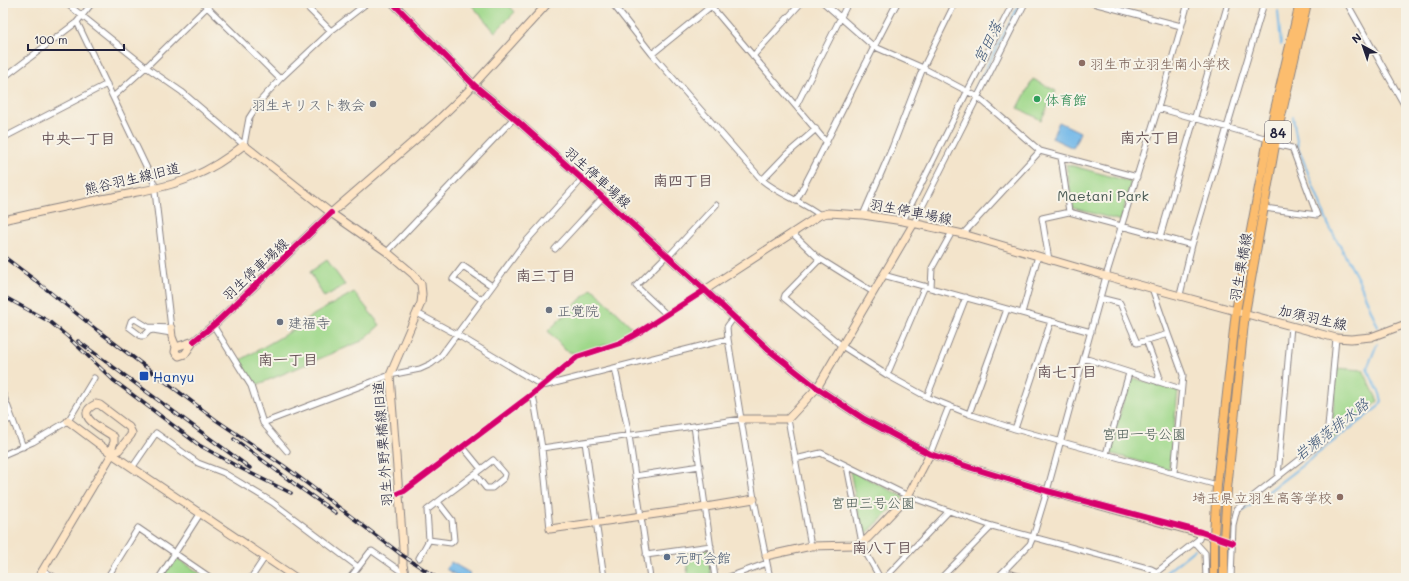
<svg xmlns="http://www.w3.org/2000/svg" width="1409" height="581" viewBox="0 0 1409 581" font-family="Mali,'Klee One',sans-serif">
	<rect width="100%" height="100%" fill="#f7f3e8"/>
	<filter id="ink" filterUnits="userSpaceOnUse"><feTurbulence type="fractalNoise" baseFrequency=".025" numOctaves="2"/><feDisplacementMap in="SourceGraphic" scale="8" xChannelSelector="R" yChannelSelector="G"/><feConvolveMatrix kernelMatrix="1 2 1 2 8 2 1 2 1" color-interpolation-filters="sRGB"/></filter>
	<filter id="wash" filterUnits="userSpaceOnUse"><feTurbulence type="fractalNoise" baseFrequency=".012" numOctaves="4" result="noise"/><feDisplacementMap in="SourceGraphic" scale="16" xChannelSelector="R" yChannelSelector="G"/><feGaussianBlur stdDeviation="0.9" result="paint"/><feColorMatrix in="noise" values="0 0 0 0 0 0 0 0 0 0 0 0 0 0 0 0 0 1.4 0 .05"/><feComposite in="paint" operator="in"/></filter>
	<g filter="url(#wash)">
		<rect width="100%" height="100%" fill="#f3e4cb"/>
		<path fill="#9fd88a" stroke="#607d62" d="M470,3H507L515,12L495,32Z
			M1033,79L1056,91L1041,120L1018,108Z
			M1066,164L1131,182L1121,221L1073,208Z
			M327,260L345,285L324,297L310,272Z
			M592,288L637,332L619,341L575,354L565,350L548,331Z
			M354,292L380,325L362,341L254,386L239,361L307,322L306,319Z
			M1336,368L1363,370L1378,401L1331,440Z
			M1130,377L1178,391L1169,470L1109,453Z
			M850,470L904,497L865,535L862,534Z
			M708,550L711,578H688L686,552Z
			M174,556L207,578H161Z"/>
		<path fill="#71b7e8" stroke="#4a6c92" d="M1059,122L1080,132L1073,148L1052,138Z
			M451,562L470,573L468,578H460L446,569Z"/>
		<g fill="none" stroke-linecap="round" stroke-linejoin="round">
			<path stroke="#71b7e8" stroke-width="2" d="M1278,11L1281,45
				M974,91L1020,3
				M1293,117L1298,147L1328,224L1359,281L1378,327
				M1243,511L1378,407L1382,401L1380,394L1367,369L1377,344
				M1159,578L1195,549"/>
		</g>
	</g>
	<g filter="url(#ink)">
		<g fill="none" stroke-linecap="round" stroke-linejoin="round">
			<defs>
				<path id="street" d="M66,3L146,67L182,92L244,145L249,118L260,101L280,79L331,31L367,3
					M203,3L280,79
					M303,3L331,31
					M612,3L652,54L762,180C780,195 802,201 820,215
					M824,3L873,46L923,68L978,97L1040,151L1137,177
					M1093,3L1181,26
					M1347,3L1406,108
					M711,6L827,143
					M77,22L154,183L171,328L148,327L135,319L131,321L129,327L141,336H144L149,331L153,330L171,333
					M652,54L715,3
					M753,56L801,3
					M3,78L77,22L92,3
					M113,97L146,67L207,7
					M796,106L848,3
					M1158,108L1268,139
					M3,138L107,84
					M1061,157L1069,212L1192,245
					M762,180L787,154L816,129
					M796,201C831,136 862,68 897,3
					M1264,208L1317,215L1292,148L1275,144
					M863,215L892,148L923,68L955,3
					M903,221L967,92L1013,3
					M914,223L1025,3
					M792,233L817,257L873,292
					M963,234L1040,151
					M1160,237L1228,3
					M555,249L603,197
					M387,252L514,118
					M668,257L716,205
					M820,259L785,295L784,298L842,346L887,375L927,397L969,414L1015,429L1174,473L1183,375L1168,334L1137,343L1120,303L1100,298
					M1049,260L1042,218L1069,212
					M883,275L1091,332
					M931,288L932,268L952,232
					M1152,288L1168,334
					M1180,295L1192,245L1264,3
					M482,300L453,279L463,266L492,286
					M417,313L456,334L543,386L728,339
					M1022,313L1038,256
					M666,314L636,286L667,255
					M734,317L727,327L728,339L754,499L770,578
					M213,325L251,386L263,423L287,451
					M1146,340L1159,375L1158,382
					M1084,358L1181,389
					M615,368L629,435L650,578
					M887,375L925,286
					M3,394L23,447
					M530,396L534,400L542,448L550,529
					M927,397L966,297
					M969,414L1007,309
					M788,419L811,546
					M3,422L12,419
					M263,423L390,375L420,369L431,364L440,357L522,246L582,179
					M694,426L715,578
					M1015,429L1051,321
					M585,442L604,578
					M463,447L481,469
					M542,448L742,419
					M930,454L949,406
					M1106,454L1129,373
					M3,455L33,442L68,421L94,378
					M795,459L821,453L908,496L949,511L992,526L1151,569L1157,572
					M847,466L862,543L866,553L880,578
					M132,468L156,433L198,463L224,473L272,502L358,567
					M1174,473L1217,485
					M635,476L700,466
					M1278,476L1291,326
					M399,493L404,491L530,396L577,357L620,343L638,333L705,290
					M429,540L451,543L454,540L452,520L438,502
					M1195,542L1205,553L1206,578
					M646,555L711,546
					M419,558L429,540L427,510C449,493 471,477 493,460L505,474L504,478L492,488H486L475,474
					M42,570L56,578
					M1003,572L1026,578
					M107,578L138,528L211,578
					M159,578L200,514
					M251,578L265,557
					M350,578L370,552L372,551L399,570L404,572
					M726,578L767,563
					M885,578L949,511
					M941,578L992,526
					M997,578L1030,544L1033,537L1047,491L1106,276L1158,108L1188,3
					M1149,578L1199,539L1201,532
					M1231,578L1233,525L1237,509L1327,438L1336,338"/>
				<path id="secondary" d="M393,3L474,85L514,118L582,179L705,290L770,351L817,388L864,419L930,454L972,468L1047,491L1224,540
					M3,220C40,212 76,204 113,197C139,191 167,188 192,177C211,169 228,158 244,145L331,213L387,252L413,274L421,284L422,294L421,303L390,375L403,548V565L406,578
					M705,290L820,215L828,213L863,215L903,221L963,234L1106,276L1336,338L1351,339L1371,337L1406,324
					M171,328L172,337L176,347
					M194,341L176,347L175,352L179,356L185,354L194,341L216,323L331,213L437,121L467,92L548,3
					M742,419H788L817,388L914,223
					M68,421L112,454L296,578
					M550,529L706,507L754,499
					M766,556L811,546L855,545L862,543L868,538L908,496L930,454
					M38,578L112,454L119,450L131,435L132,433L129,427L100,405L96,404C70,416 107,431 114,437V442L112,447V454"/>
				<path id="primary" d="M1214,578V536L1217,485L1236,311L1268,139L1300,3
					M1224,578V540L1227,489L1245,313L1277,134L1307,3"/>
			</defs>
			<use href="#street" stroke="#8a8383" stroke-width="7"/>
			<use href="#secondary" stroke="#8a8383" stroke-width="9"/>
			<use href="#primary" stroke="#8a8383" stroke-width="10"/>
			<use href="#street" stroke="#fff" stroke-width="5"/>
			<use href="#secondary" stroke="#fee5c5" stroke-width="7"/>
			<use href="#primary" stroke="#fcbd6e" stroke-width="8"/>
			<defs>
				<path id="rail" d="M3,256L36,281L97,330L216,420L284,466L402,555L437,578
					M3,296L50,322L68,337L113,380L199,445L242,469L291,493
					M78,341L250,468
					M234,439L296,485L336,513"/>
			</defs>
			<use href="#rail" stroke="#22223b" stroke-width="3.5"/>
			<use href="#rail" stroke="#f7f3e8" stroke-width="2" stroke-dasharray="6" stroke-linecap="butt"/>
			<defs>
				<path id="cycleway" d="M393,3L474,85L514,118L582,179L705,290L770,351L817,388L864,419L930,454L972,468L1047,491L1201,532L1233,543
					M194,341L216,323L331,213
					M399,493L404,491L530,396L577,357L620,343L638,333L705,290"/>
			</defs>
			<use href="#cycleway" stroke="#f7f3e8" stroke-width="8"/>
			<use href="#cycleway" stroke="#d6006c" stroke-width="6"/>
		</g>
	</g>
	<g fill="#8d6e63" stroke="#f7f3e8" stroke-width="1.5">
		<circle cx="1082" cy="63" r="4"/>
		<circle cx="1340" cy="497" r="4"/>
	</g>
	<circle fill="#2e9e5b" stroke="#f7f3e8" stroke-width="1.5" cx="1037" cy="99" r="4"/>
	<g fill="#6b7280" stroke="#f7f3e8" stroke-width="1.5">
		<circle cx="373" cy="104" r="4"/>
		<circle cx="549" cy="310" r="4"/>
		<circle cx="280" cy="322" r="4"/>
	</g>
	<rect fill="#1a4fb4" stroke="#f7f3e8" stroke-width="1.5" x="139" y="371" width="10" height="10" rx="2"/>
	<circle fill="#5c6f8a" stroke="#f7f3e8" stroke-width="1.5" cx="667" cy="557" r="4"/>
	<g text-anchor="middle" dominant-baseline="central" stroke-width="4" stroke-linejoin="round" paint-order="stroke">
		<rect fill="#f7f3e8" stroke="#62616f" stroke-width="1" x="1265" y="121" width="26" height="22" rx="3"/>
		<g font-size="13" font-weight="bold" fill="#22223b">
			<text x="1278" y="132">84</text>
		</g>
		<g font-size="14" fill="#785e54" stroke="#f7f3e8" text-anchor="start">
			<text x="1090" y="63">羽生市立羽生南小学校</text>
			<text x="1332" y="497" text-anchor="end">埼玉県立羽生高等学校</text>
		</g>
		<g font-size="14" fill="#27864d" stroke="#f7f3e8" text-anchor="start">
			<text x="1045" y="99">体育館</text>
		</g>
		<g font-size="14" fill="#5b616d" stroke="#f7f3e8" text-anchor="start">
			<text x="365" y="104" text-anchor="end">羽生キリスト教会</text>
			<text x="557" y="310">正覚院</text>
			<text x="288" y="322">建福寺</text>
		</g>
		<g font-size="14" fill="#22223b" stroke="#f7f3e8">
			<text transform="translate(598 177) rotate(42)">羽生停車場線</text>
			<text transform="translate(132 178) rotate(-13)">熊谷羽生線旧道</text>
			<text transform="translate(911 211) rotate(11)">羽生停車場線</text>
			<text transform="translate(1240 267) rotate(-80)">羽生栗橋線</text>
			<text transform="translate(255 269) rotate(-43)">羽生停車場線</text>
			<text transform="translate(1313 317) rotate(13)">加須羽生線</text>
			<text transform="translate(382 444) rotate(-94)">羽生外野栗橋線旧道</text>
		</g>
		<g font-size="14" fill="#485953" stroke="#f7f3e8">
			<text x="1103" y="195">Maetani Park</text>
			<text x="1144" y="433">宮田一号公園</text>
			<text x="873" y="502">宮田三号公園</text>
		</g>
		<g font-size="14" fill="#164399" stroke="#f7f3e8" text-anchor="start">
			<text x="153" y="376">Hanyu</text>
		</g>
		<g font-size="14" fill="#4e5e75" stroke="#f7f3e8" text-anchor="start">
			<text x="675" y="557">元町会館</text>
		</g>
		<g font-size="15" font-style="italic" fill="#3e5678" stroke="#f7f3e8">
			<text transform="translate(987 42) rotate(-63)">宮田落</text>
			<text transform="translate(1331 429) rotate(-38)">岩瀬落排水路</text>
		</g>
		<g font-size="15" font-weight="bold" fill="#665357" stroke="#f7f3e8">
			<text x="1150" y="137">南六丁目</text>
			<text x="78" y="138">中央一丁目</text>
			<text x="683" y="180">南四丁目</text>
			<text x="546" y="275">南三丁目</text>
			<text x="288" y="359">南一丁目</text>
			<text x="1067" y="371">南七丁目</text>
			<text x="882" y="547">南八丁目</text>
		</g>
	</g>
	<rect width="1409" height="581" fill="none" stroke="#f7f3e8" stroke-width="16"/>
	<g transform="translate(1363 46) rotate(320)" stroke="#f7f3e8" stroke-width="3" paint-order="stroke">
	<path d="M0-3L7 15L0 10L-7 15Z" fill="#22223b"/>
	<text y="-6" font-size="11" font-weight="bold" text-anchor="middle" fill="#22223b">N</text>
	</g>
	<path d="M28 44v6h96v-6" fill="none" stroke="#22223b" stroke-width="2"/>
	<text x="34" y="44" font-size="12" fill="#22223b" stroke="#f7f3e8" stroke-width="3" paint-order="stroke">100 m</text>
</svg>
